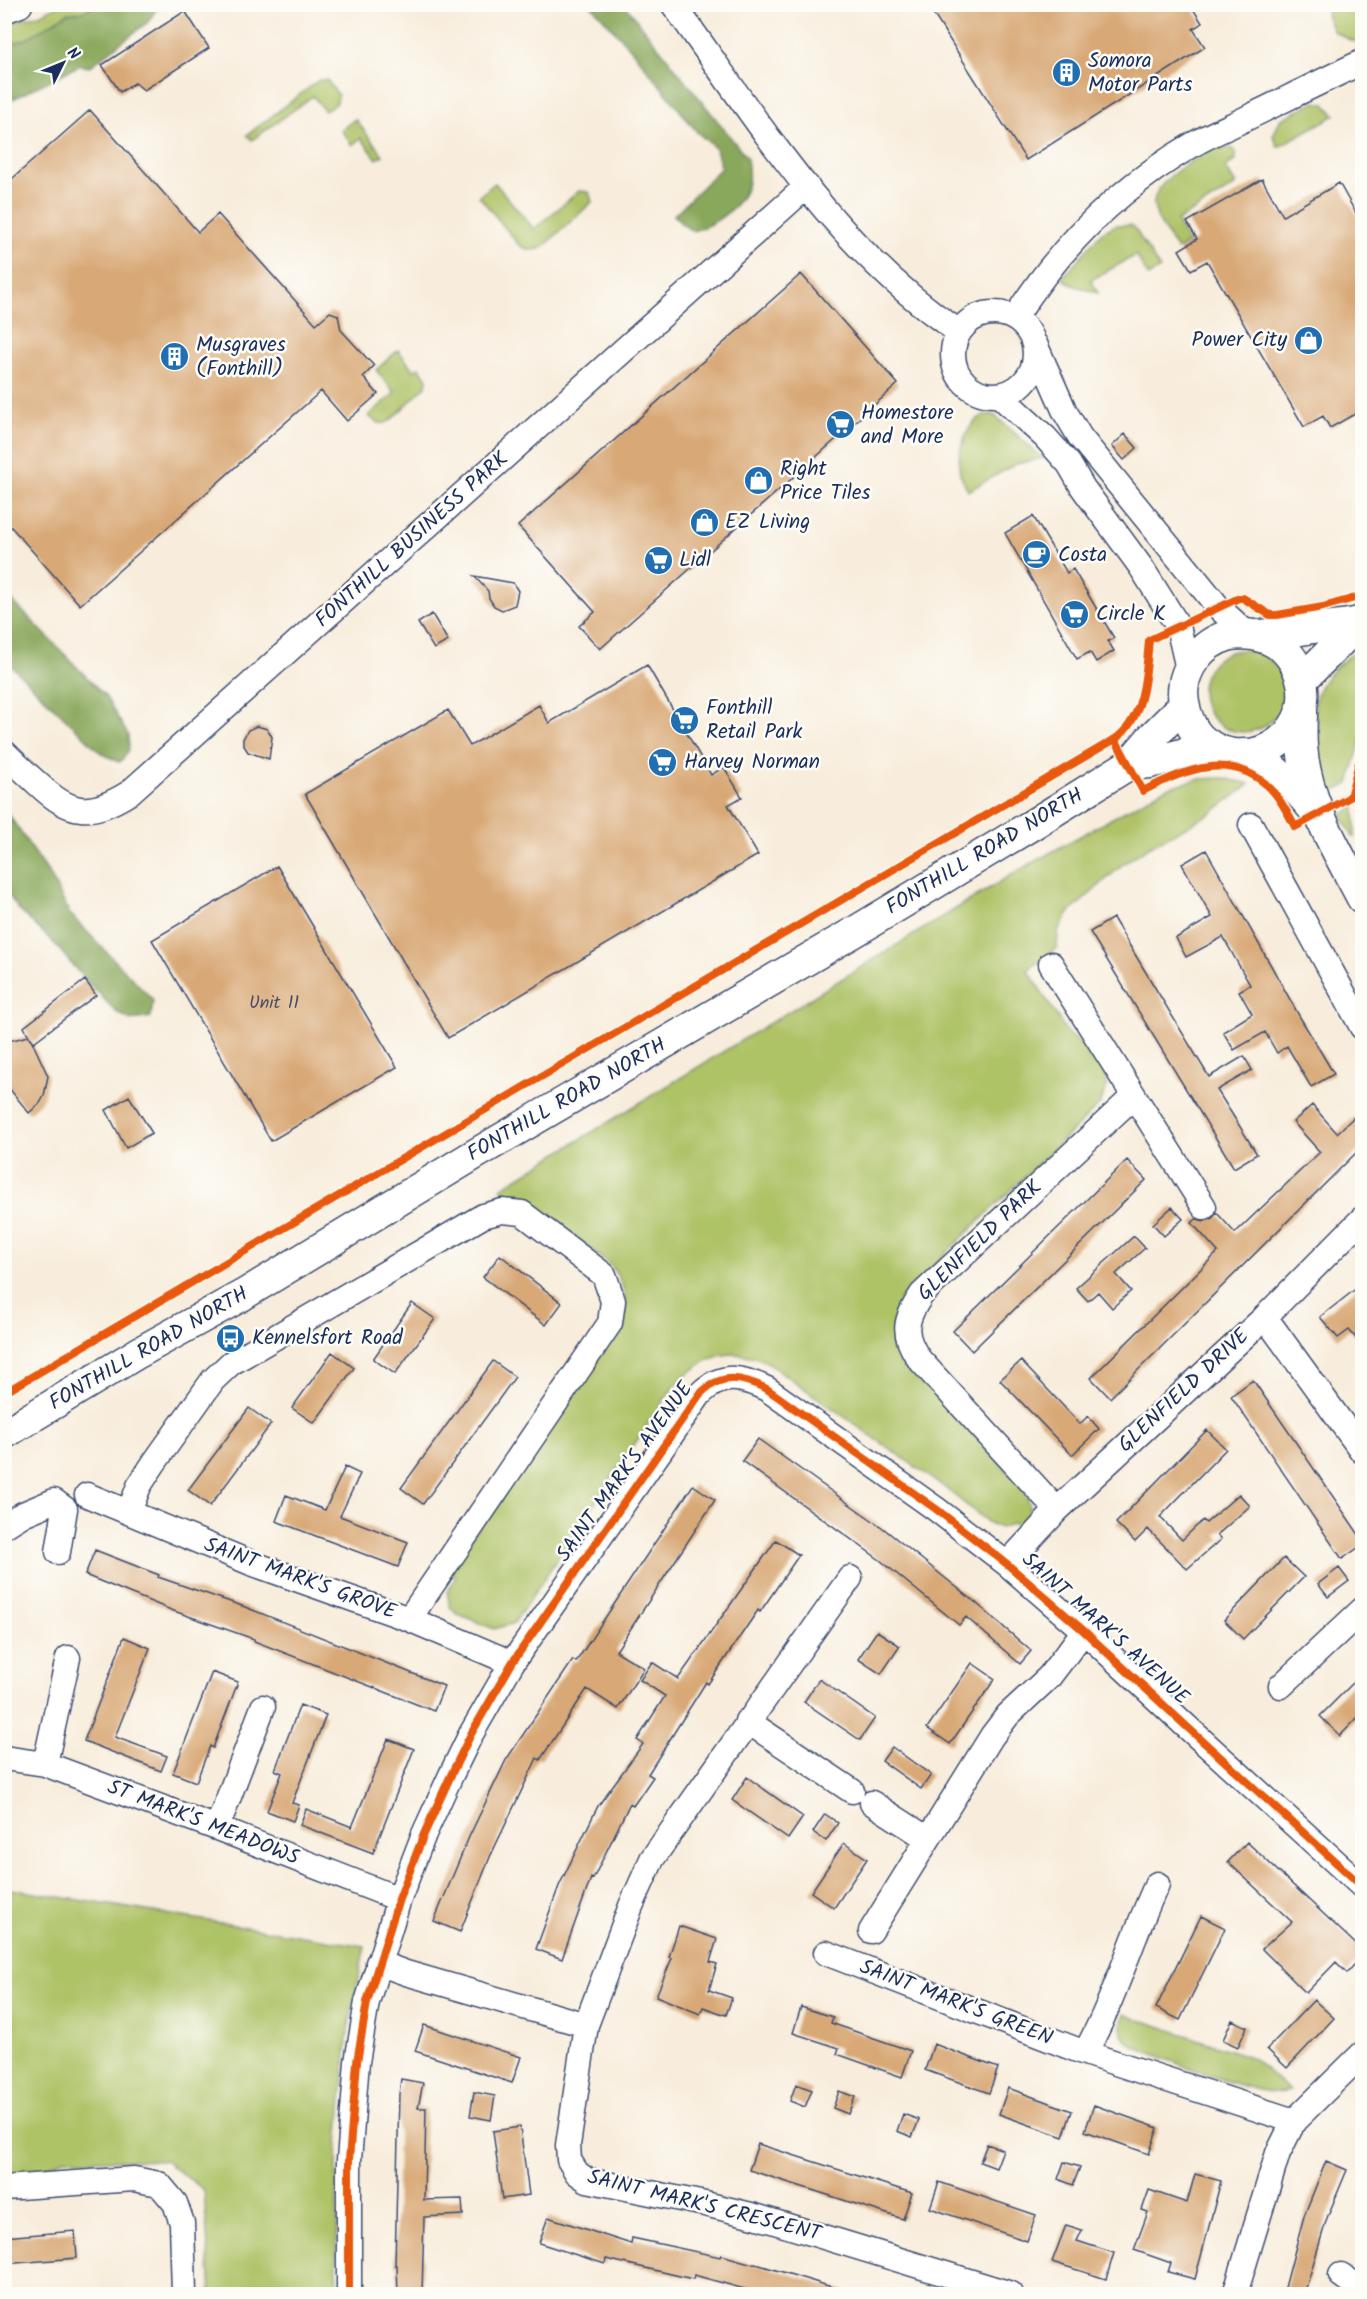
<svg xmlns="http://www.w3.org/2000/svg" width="1367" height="2299" viewBox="0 0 1367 2299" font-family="Kalam,sans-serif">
	<rect width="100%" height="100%" fill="#fdfcf7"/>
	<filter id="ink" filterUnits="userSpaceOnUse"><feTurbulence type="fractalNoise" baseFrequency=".0167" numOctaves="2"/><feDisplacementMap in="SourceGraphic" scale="12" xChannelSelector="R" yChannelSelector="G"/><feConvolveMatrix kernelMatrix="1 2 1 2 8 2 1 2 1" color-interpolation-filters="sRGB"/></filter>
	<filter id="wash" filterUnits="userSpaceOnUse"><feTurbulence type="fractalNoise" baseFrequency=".008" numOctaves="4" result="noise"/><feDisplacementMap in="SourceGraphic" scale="24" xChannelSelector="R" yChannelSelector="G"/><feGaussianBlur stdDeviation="1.35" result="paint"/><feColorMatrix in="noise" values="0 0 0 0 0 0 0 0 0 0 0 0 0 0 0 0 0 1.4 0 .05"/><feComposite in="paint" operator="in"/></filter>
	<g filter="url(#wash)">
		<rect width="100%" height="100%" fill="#f8eddc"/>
		<path fill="#aec266" stroke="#647862" stroke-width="1.5" d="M58,5H110L5,69V24L42,14Z
			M1330,5H1362V43L1350,40L1333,31L1326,14Z
			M319,80H327L338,95L337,103L325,111L313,96L252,140L247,135Z
			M1313,102L1325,104L1335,115L1278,147L1273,136L1280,120Z
			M355,119L383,155L377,159L361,138L352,145L341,130Z
			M1218,148H1231L1236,153V160L1225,167L1236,185L1177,221L1188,243L1177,250C1169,236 1155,220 1154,204C1153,181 1199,155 1218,148Z
			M495,183L534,229L579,191L589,192L592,202L542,248C533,251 527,251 519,245L479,196Z
			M1116,225H1130L1134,227L1160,269L1148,276L1136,255L1091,280L1098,293L1072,285L1062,278L1102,232Z
			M398,350L414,371L419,367L427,379L426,386L391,420C381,427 377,422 368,416L395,393L376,370Z
			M990,414L995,416L1043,458L1016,464L968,491C966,485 961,479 960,473C956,453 967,417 990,414Z
			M1362,647V735L1349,784L1329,794C1315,764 1314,750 1315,717C1315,711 1314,704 1316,698C1321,677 1345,658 1362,647Z
			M1202 691a41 41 0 1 1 82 0a41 41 0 1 1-82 0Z
			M1223,778L1250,784L1211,813L1147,848L1123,864L1069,913L1058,931L1057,947L1028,970L1068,1034L1092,1051L1102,1065L1107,1086L1100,1104L906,1292L895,1311L893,1325L901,1357L1025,1490C1031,1506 1031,1515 1023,1529L1014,1523L1000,1528L989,1523L944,1487L765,1361C724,1343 696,1362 669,1393L514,1623L494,1629L456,1613L450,1607L447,1592L456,1576L449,1569L620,1327C630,1304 625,1281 608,1263C587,1247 530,1195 506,1196L501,1188L1016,872L1166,788L1198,779Z
			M1355,807V837H1353L1341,815Z
			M4,1888L365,1946L348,2030L337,2156V2294H211L204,2190L165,2161L63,2159L37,2172L5,2176Z
			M1124,2014L1253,2058L1290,2091C1262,2101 1164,2057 1133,2046C1121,2037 1119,2027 1124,2014Z"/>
		<path fill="#8aa85b" stroke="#526c5c" stroke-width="1.5" d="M95,5H159L148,22L89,67L80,65L5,103V46L26,39L68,13L83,12Z
			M591,5H625L747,158C748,165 749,175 748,182C743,206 714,226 692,231L682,224L674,215L721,168L716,149L697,132L631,49Z
			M5,593L106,697L128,735L129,748L124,758L119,762L101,753L5,660Z
			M4,808L50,875L70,914L153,1000L151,1017L131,1020L116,1012L74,967L54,943L20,911L5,890Z"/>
		<g id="blocks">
			<path fill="#d8a876" d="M927,4H1190L1202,23L1193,29L1205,47L1026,160Z
				M185,11L209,48L144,90L135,83L120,92L102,65Z
				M90,110L198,232L218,214L316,324L330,312L338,315L341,330L374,366L363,377L378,394L347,421L321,391L80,605L4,519V186Z
				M1262,179L1283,216L1339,183L1362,224V410L1330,428L1323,416L1304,427L1207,261L1191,270L1179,250L1197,239L1187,222Z
				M801,274L898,384L600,649L579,626L595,612L518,526Z
				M1125,434L1137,448L1124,460L1112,446Z
				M1033,516L1067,573L1073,569L1114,638L1108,641L1114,651L1096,662L1090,652L1077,659L1005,533Z
				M474,576L513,583L518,591L515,605L502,610L494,606L489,598L488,591Z
				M432,614L448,641L434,649L418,623Z
				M647,665L711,775L724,767L742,797L728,805L758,855L448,1038L305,794L448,710L470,746L539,705L549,723Z
				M257,726L267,729L272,737L269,759L248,752L243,744V739L248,730Z
				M1206,850L1301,1019L1334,1074L1311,1087L1287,1046L1277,1053L1265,1032L1234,1050L1223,1032L1252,1014L1239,991L1250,985L1223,937L1186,957L1176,938L1212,917L1182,864Z
				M277,866L397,1067L271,1141L152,940Z
				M1113,918L1209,1077L1244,1056L1252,1070L1217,1090L1257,1154L1234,1168L1090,932Z
				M85,980L96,995L34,1042L30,1037L48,1076L44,1096L40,1103L29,1113L4,1082V1042L29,1036L24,1027Z
				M129,1096L152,1133L126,1148L106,1110Z
				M1312,1105L1337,1133L1354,1117L1362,1126V1147L1110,1398L1091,1378L1218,1252L1192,1223L1196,1219L1204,1221L1211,1219L1217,1213L1235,1233L1320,1152L1293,1122Z
				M1127,1160L1146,1180L972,1351L953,1331Z
				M1172,1207L1183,1219L1164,1236L1153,1224Z
				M1134,1236L1145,1248L1116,1274L1131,1291L1112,1308L1098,1292L1088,1301L1076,1288Z
				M500,1255L562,1303L546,1325L483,1277Z
				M1362,1284V1345L1349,1330L1338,1338L1320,1317Z
				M412,1303L435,1319L395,1374L373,1359Z
				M332,1352L354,1368L314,1423L292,1408Z
				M493,1361L515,1377L423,1504L401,1488Z
				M1021,1361L1080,1424L1088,1416L1099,1429L1072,1455L1000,1380Z
				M1253,1380L1362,1539V1545L1342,1559L1231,1396Z
				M249,1408L271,1424L210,1506L188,1490Z
				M1207,1430L1226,1449L1160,1517L1182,1540L1203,1520L1206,1523L1239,1494L1250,1506L1217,1535L1221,1539L1187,1569L1148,1529L1135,1542L1116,1523Z
				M758,1439L883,1528L975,1602L1031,1651L1020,1664L966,1617L959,1625L880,1560L742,1461Z
				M345,1467L360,1474L340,1516L408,1542L398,1567L276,1521L286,1495L325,1510Z
				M693,1485L715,1500L616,1651L644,1668L618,1709L587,1689L540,1760L537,1758L490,1857L460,1932L434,1921L469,1837L506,1760L573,1660L576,1662Z
				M776,1540L799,1555L760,1612L758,1610L708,1684L706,1682L648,1774L653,1777L633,1806L630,1803L593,1879L591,1878L562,1959L536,1949L559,1886L598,1806L643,1744L637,1740L665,1696L640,1680L652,1662L678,1679Z
				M95,1550L159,1575L158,1577L245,1607L444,1686L434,1711L254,1641V1639L171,1610L85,1575Z
				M1284,1558L1304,1577L1243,1639L1224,1620Z
				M1339,1568L1349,1581L1328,1597L1318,1584Z
				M877,1631L900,1646L881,1674L858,1659Z
				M124,1637L150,1648L115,1737L167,1756L161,1771L84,1741Z
				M972,1663L995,1679L950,1744L927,1728Z
				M212,1672L238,1682L213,1748L210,1746L196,1782L173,1773Z
				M1362,1674V1713L1340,1736L1320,1716Z
				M819,1679L875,1718L860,1740L804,1702Z
				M300,1705L326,1715L292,1803L299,1805L293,1821L267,1811L282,1773L275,1770Z
				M388,1739L414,1749L373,1853L300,1825L306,1809L352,1827Z
				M892,1747L931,1775L921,1789L882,1761Z
				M747,1777L803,1817L788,1839L732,1800Z
				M825,1814L838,1823L826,1841L813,1832Z
				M1247,1842L1362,1950V1956L1347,1973L1336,1962L1306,1993L1262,1949L1292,1922L1228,1862Z
				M844,1843L867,1859L834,1908L811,1892Z
				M1201,1916L1225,1928L1180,2020L1156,2008Z
				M679,1926L717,1939L710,1962L717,1964L709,1990L732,1998L726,2015L703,2007L700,2014L656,1996L672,1958L669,1957Z
				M1314,2000L1334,2018L1287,2068L1267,2049Z
				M801,2007L833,2017L831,2023L911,2051L902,2077L837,2054L839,2048L793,2033Z
				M1232,2020L1247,2027L1238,2047L1223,2040Z
				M424,2025L521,2057L512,2083L415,2051Z
				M934,2044L998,2068L989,2093L925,2070Z
				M401,2079L423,2083L418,2108H426L424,2200L462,2199L463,2215L424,2217L422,2295H398L397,2265H395L399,2094Z
				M796,2084L812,2090L805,2107L790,2101Z
				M1008,2088L1072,2111L1063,2137L999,2114Z
				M839,2091L855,2097L848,2114L833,2108Z
				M474,2092L495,2096L491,2120L470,2116Z
				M1094,2105L1158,2128L1149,2154L1085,2131Z
				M903,2114L919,2120L912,2137L897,2131Z
				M520,2127L529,2195L502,2199L493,2131Z
				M758,2144L912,2193L903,2219L749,2170Z
				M987,2144L1003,2150L996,2168L980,2162Z
				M1326,2161L1347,2170L1327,2218L1304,2295H1283L1304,2216Z
				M1064,2162L1080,2167L1073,2185L1058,2179Z
				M1195,2174L1221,2181L1195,2279L1168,2272L1171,2263L1134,2250L1148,2212L1142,2210L1149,2190L1187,2203Z
				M939,2182L1036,2215L1027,2241L930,2208Z
				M548,2217L631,2244L632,2238L720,2257L721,2255L753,2264V2263L845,2291L844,2295H766L694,2275L693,2279L606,2259L605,2264L539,2243Z
				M1066,2225L1082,2230L1077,2241L1114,2253L1106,2279L1052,2262Z
				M75,2231L77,2258L4,2264V2237Z"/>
		</g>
	</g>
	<g filter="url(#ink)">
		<use href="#blocks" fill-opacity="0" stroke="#3c4c71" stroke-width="1.5"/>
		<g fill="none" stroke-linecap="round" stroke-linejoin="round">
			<defs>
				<path id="minor" d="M673,4C758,121 837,251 959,332
					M4,11L20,5
					M953 354a41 41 0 1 1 82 0a41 41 0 1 1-82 0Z
					M1015,318C1060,246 1120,187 1194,144C1211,134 1229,127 1247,118C1286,99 1324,80 1362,62
					M1035,344L1065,412L1080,437L1219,608L1246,633
					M1000,396L1045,437L1069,464L1083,488L1141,567L1178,626L1188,669
					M4,752C15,763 27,774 38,784C71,815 90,817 129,793L807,186
					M1251,825L1362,1027
					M1051,964L1204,1207
					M1265,1317L1362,1451
					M87,1495L251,1563L409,1619L512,1663
					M1057,1510L919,1359C901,1333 905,1319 922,1294L1134,1096
					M129,1512L139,1486L154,1463L213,1380L231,1363L483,1216L502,1211L522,1213L604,1275L613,1301L610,1323L409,1619
					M4,1526L23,1514L54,1501L65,1509L58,1552
					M1007,1564L1057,1510L1265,1317L1362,1219
					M850,1578L652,1859L631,1906L586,2025L568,2145L569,2160L577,2173L587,2180L705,2204L755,2216L1011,2294
					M1281,1686L1362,1610
					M747,1721L852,1791
					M4,1758L45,1764L217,1828L399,1899
					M45,1764L68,1658
					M872,1803L928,1839
					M217,1828L263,1707
					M871,1931L992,1736L1008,1715L1049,1677L1084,1631
					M826,1953L1085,2053L1294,2121
					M378,1963L406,1973L586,2025
					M1085,2053C1115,1999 1131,1939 1157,1884
					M4,2188L134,2179L159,2184L175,2203L182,2223L184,2294
					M1341,2275L1362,2290
					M349,2294V2160L357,2062L367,2002L399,1899L424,1834L451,1775L471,1734L512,1663L700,1394C722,1372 742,1377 767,1389L936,1509L1007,1564L1084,1631L1186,1726L1362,1886
					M1235,2294L1278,2153L1294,2121L1362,2054"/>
				<path id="major" d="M1254,635C1260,637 1269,639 1275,643C1285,648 1294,660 1298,670C1323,728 1254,779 1205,742C1191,732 1184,711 1183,694C1183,668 1202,643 1227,636C1236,633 1245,634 1254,635C1273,635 1294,631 1313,628C1329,626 1347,626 1362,621
					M1302,680L1360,622
					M1302,709C1302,721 1301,734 1302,746C1306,802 1337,850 1362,898
					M1243,754L1272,768L1296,789L1315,811
					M1128,765L1150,763L1210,746
					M4,1434L138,1353L243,1295L472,1156L856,931L1035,823L1128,765L1152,737L1184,705"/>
			</defs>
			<use href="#minor" stroke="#3c4c71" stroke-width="27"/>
			<use href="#major" stroke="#3c4c71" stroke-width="33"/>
			<use href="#minor" stroke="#fff" stroke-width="24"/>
			<use href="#major" stroke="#fff" stroke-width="30"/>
			<defs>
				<path id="cycleway" d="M1115,739L1143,791C1183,770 1231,750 1270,788C1281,799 1288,814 1295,827L1350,797L1362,751
					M4,1393L1115,739C1145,719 1146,672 1149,640L1239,598H1243L1270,615H1277L1323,607L1362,596
					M349,2294V2160L357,2062L367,2002L399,1899L424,1834L451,1775L471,1734L512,1663L700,1394C722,1372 742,1377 767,1389L936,1509L1007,1564L1084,1631L1186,1726L1362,1886"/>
			</defs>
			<use href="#cycleway" stroke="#fdfcf7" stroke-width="11"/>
			<use href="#cycleway" stroke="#e8590c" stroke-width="8"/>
		</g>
	</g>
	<defs>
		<symbol id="building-disc" viewBox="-11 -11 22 22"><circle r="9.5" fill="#1f6fb2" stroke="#fdfcf7"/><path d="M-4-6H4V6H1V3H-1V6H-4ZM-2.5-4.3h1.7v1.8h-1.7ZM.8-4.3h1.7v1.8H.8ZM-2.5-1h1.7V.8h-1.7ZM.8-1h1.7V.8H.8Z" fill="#fff"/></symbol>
		<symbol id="shop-disc" viewBox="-11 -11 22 22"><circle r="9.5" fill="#1f6fb2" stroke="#fdfcf7"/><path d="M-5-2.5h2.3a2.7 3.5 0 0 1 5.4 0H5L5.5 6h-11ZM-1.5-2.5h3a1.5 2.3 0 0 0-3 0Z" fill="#fff"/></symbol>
		<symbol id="supermarket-disc" viewBox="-11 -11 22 22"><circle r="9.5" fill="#1f6fb2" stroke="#fdfcf7"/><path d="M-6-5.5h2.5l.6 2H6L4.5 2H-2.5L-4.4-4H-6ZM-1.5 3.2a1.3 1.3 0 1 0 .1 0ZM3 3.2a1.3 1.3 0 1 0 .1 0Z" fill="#fff"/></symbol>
		<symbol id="cafe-disc" viewBox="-11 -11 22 22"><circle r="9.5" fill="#1f6fb2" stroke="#fdfcf7"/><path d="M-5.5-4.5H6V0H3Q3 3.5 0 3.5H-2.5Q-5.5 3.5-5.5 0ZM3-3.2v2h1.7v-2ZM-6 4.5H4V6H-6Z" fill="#fff"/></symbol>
		<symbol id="bus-disc" viewBox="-11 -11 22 22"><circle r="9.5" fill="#1f6fb2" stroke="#fdfcf7"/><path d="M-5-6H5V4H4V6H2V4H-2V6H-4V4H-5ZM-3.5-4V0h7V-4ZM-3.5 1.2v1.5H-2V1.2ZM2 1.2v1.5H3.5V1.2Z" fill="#fff"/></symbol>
	</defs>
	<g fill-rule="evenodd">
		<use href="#building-disc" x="1050" y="56" width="33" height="33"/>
		<use href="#shop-disc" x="1292" y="324" width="33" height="33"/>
		<use href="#building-disc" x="158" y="340" width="33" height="33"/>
		<use href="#supermarket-disc" x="824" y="408" width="33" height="33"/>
		<use href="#shop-disc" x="742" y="464" width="33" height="33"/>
		<use href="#shop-disc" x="688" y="506" width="33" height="33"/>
		<use href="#cafe-disc" x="1020" y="538" width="33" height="33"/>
		<use href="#supermarket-disc" x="642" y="544" width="33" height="33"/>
		<use href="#supermarket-disc" x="1058" y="598" width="33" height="33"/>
		<use href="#supermarket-disc" x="668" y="704" width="33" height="33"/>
		<use href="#supermarket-disc" x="646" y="746" width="33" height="33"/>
		<use href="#bus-disc" x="214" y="1322" width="33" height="33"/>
	</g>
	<g text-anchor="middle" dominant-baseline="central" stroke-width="5" stroke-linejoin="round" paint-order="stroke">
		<g font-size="18" fill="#4a4d64">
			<text x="274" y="1003">Unit 11</text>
		</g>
		<g font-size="21" fill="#1b2f5e" stroke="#fdfcf7" text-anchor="start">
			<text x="1088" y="61">Somora<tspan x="1088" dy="24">Motor Parts</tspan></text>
			<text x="1287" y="340" text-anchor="end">Power City</text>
			<text x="196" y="345">Musgraves<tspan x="196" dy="24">(Fonthill)</tspan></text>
			<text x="861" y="413">Homestore<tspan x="861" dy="24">and More</tspan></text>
			<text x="780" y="469">Right<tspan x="780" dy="24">Price Tiles</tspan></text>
			<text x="725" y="522">EZ Living</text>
			<text x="1058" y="555">Costa</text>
			<text x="679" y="560">Lidl</text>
			<text x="1096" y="614">Circle K</text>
			<text x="706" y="708">Fonthill<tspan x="706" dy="24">Retail Park</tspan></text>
			<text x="684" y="762">Harvey Norman</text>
			<text x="252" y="1338">Kennelsfort Road</text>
		</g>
		<g font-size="21" fill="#1b2f5e" stroke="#fdfcf7">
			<text transform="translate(412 540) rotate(-42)">FONTHILL BUSINESS PARK</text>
			<text transform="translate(985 852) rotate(-31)">FONTHILL ROAD NORTH</text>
			<text transform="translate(567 1100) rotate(-30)">FONTHILL ROAD NORTH</text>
			<text transform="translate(980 1241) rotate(-44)">GLENFIELD PARK</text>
			<text transform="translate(149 1349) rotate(-30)">FONTHILL ROAD NORTH</text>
			<text transform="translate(1184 1391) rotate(-43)">GLENFIELD DRIVE</text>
			<text transform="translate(625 1472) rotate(-54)">SAINT MARK'S AVENUE</text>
			<text transform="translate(300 1579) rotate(20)">SAINT MARK'S GROVE</text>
			<text transform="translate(1105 1629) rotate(42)">SAINT MARK'S AVENUE</text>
			<text transform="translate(203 1823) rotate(21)">ST MARK'S MEADOWS</text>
			<text transform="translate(956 2003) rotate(21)">SAINT MARK'S GREEN</text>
			<text transform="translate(704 2206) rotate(14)">SAINT MARK'S CRESCENT</text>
		</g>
	</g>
	<rect width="1367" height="2299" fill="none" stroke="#fdfcf7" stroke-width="24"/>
	<g transform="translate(63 63) rotate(47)" stroke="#fdfcf7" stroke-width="4.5" paint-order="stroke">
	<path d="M0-4.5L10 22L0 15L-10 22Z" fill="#1b2f5e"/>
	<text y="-9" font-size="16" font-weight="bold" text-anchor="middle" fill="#1b2f5e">N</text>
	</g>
</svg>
